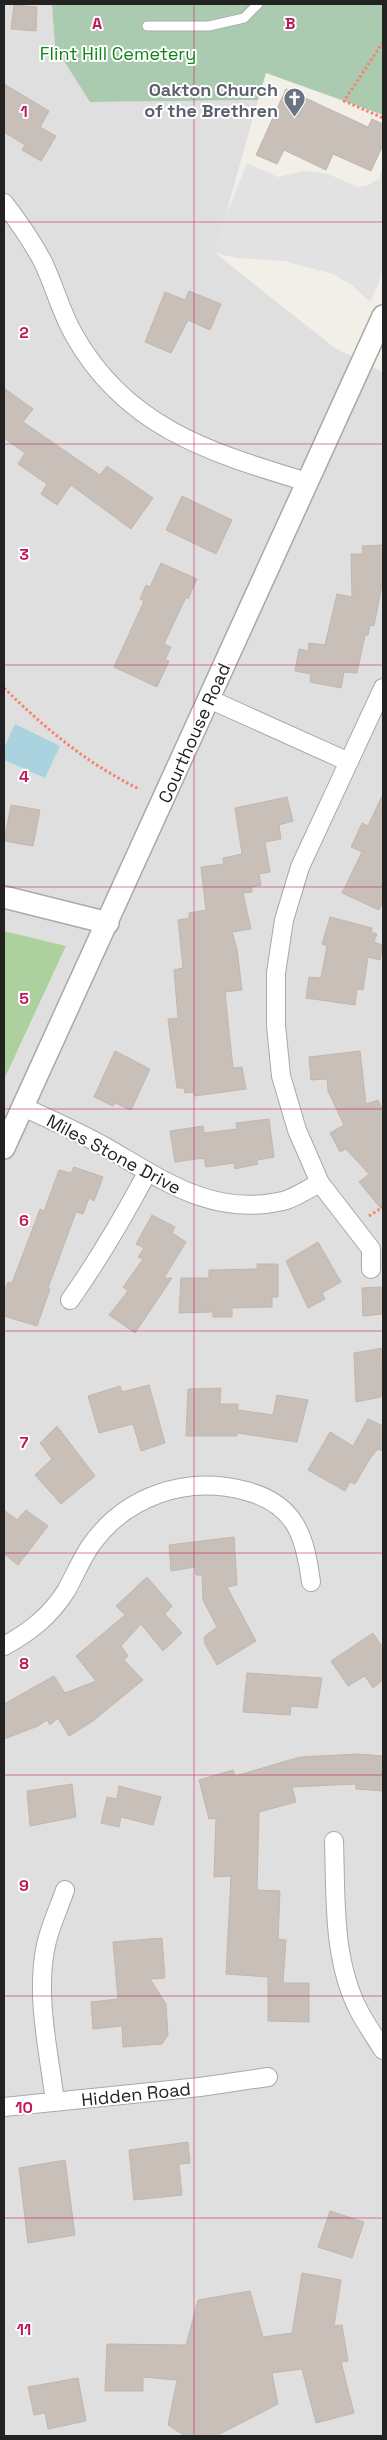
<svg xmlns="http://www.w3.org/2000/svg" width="387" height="2440" viewBox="0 0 387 2440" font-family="'Space Grotesk',sans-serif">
	<rect width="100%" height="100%" fill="#f2efe9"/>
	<path fill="#e0dfdf" d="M4,4H52L55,47L90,102L258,100L215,253L335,348L383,372V2436H4V1081L66,946L4,931Z"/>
	<path fill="#add19e" d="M4,931L66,946L4,1080Z"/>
	<path fill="#aacbaf" d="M52,4H383V115L266,73L258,100L90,102L55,47Z"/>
	<path fill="#e2e2e2" d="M247,163L278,177L303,171L315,172L328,174L358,187L369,185L379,178L383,167V265L380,280L370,302L353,286L333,274L284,261L237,258L215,253L221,227Z"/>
	<path fill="#aad3df" d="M15,724L60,746L45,778L4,760V748Z"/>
	<path fill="#c7bfb8" stroke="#c4b6ab" d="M14,5L37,7L36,31L11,29Z
		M4,84L49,111L40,127L56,136L41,161L22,150L25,145L4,132Z
		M286,89L368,127L372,119L383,124V145L371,171L333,154L326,170L284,150L277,164L256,155Z
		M189,291L221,304L210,330L188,320L171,353L145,342L165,292L185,300Z
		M4,388L33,409L23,422L100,475L107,466L153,498L131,529L71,485L57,505L41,494L47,484L18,464L25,453L4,438Z
		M182,496L232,520L216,554L166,530Z
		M383,545V580L374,626L370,625L368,635H365L357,673L344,672L341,688L310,682L311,674L295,671L299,649L308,651L309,643L325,645L337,594L352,597L351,554H363L362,546Z
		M161,563L197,579L188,599L186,597L164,644L171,647L165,660L169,661L157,687L114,667L144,601L140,599L146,585L150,587Z
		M383,794V901L379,910L342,893L362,852L351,847L362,823L368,826Z
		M287,797L293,821L279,825L281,839L265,842L270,872L259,874L261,885L252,887V892L243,893L251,929L232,932L237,949L242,990L225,992L233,1068L242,1067L246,1089L195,1096L194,1092L185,1093L184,1088H177L168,1019L178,1018L174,970L183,968L178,920L189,918V913L206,910L201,867L224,864L223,858L242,854L235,808Z
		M11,805L40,810L33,846L4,841Z
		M330,917L372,928L371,932L377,934L374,942L383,945L380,960L368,957L363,990L357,989L355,1005L306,998L309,977L321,978L327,946L322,944Z
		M115,1051L150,1069L131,1110L115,1103L113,1106L94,1097Z
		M360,1051L366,1104L378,1100L383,1110V1211L359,1182L369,1174L346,1149L340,1152L330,1133L344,1125L328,1091L327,1079L311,1080L309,1057Z
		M269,1119L274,1157L257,1160L258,1164L235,1169L234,1163L206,1167L204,1158L175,1162L170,1131L203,1126L204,1133L237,1129L236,1123Z
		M74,1167L103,1177L94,1201L89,1198L83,1214L76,1212L48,1288L50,1289L37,1326L4,1316V1292L8,1282L12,1283L40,1209L44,1211L59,1170L71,1173Z
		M152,1215L175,1227L172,1233L186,1242L164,1278H172L135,1333L109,1315L128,1291L123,1287L143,1259L138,1257L144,1248L136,1244Z
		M318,1242L341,1282L322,1293L325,1299L308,1308L286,1261Z
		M257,1264H278V1297H272V1307L232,1308V1317H213V1312L179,1313L181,1278H209V1270L257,1269Z
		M383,1287V1314L363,1316L362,1288Z
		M383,1348L381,1397L356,1402L354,1353Z
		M149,1385L165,1443L141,1451L133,1424L99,1433L88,1396L120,1386L122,1392Z
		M221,1388L220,1404H238V1410L273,1415L277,1395L308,1400L297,1442L237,1433V1436H186L188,1389Z
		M368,1419L383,1426V1451L378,1449L371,1457L355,1484L350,1482L345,1491L308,1470L330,1432L353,1446Z
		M57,1426L95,1476L61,1504L35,1475L52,1459L40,1443Z
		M4,1510L17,1520L26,1510L48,1526L18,1565L4,1554Z
		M234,1537L237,1585L227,1587L256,1641L217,1665L205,1644L204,1637L217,1627L203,1600L202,1575H196L195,1567L171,1571L169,1545Z
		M147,1577L172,1606L165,1614L182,1633L163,1651L141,1624L121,1646L128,1656L124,1660L143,1680L93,1721L69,1736L58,1718L50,1725L47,1720L38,1726L4,1739V1704L54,1676L65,1693L96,1681L76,1656L125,1615L116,1606Z
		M373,1633L383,1648V1680L373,1688L365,1676L348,1686L331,1661Z
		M247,1673L322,1678L317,1708L291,1706L290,1715L243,1712Z
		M358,1754L383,1756V1791L356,1789V1784L292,1787L296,1802L259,1812L257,1890L280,1891L278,1939L286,1940L283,1983H309V2022L268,2021V1977L226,1974L231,1876L214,1877L216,1818L209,1819L199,1780L233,1770L235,1776L300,1757Z
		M72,1784L76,1817L30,1826L27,1791Z
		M119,1786L161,1797L153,1825L121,1817L119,1827L101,1823L107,1797L117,1799Z
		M162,1938L165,1978L150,1979L166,2004L168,2035L162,2044L123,2047L122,2026L93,2029L91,2002L118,1999L113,1942Z
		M188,2142L190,2163L179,2164L182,2195L134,2200L129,2150Z
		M65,2160L75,2235L28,2243L19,2168Z
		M330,2211L364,2222L352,2258L318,2247Z
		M302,2273L341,2280L334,2326L342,2325L348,2361L341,2362L354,2413L316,2423L302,2369L272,2373L278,2404L216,2436H185L168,2425L177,2380L143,2377V2391H105L107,2344L186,2345L198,2300L250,2291L263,2337L292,2333Z
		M78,2378L86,2421L48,2429L45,2413L34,2415L28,2387Z"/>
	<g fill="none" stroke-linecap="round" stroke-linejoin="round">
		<defs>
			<path id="service" d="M147,26H209L244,18L258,4"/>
			<path id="minor" d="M4,203C18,221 31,240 42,260C54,284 60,310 73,333C125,428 212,453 307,482
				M209,699L349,762
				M23,1107C52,1120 81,1133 109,1149C164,1181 214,1217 283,1201C295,1198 309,1188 320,1183
				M371,1269V1249L320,1183L297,1130L281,1076L276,1025V973L284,920L300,867L383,688
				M70,1300C99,1259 123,1218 147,1173
				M4,1646C30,1632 50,1616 66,1591C74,1577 80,1562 89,1548C124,1496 186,1475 246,1491C296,1504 305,1537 311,1582
				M334,1841C336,1897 332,1959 359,2011C366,2024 375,2037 383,2050
				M55,2102C49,2052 35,1995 46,1945C50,1926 59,1908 65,1890
				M4,2107L200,2087L268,2077"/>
			<path id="tertiary" d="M4,897L108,923
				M4,1148L383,316"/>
		</defs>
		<use href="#service" stroke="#a9a9a9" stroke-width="11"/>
		<use href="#minor" stroke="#a9a9a9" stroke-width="20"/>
		<use href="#tertiary" stroke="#a9a9a9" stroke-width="24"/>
		<path stroke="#fa8072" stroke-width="3" stroke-dasharray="2.5 2.5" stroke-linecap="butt" d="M383,42L344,101L383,118
			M4,688C47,730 85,762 139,789
			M369,1216L383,1207"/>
		<use href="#service" stroke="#fff" stroke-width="9"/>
		<use href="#minor" stroke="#fff" stroke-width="18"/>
		<use href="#tertiary" stroke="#fff" stroke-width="21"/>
	</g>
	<path fill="none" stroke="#c2185b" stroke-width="1" stroke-opacity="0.55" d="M194,4V2436M4,222H383M4,444H383M4,665H383M4,887H383M4,1109H383M4,1331H383M4,1553H383M4,1775H383M4,1996H383M4,2218H383"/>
	<defs>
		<symbol id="church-pin" viewBox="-11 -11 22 30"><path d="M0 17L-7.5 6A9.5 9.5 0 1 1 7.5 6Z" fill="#6b7280" stroke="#fff"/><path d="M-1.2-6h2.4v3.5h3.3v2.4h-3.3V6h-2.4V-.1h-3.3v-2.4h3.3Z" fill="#fff"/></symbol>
	</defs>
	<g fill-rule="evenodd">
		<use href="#church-pin" x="282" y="86" width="25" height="34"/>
	</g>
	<g text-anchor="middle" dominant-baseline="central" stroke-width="4" stroke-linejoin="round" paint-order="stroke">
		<g font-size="18" fill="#0c8416" stroke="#fff">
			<text x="118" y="53">Flint Hill Cemetery</text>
		</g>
		<g font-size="18" font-weight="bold" fill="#5b616d" stroke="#fff" text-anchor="end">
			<text x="278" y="89">Oakton Church<tspan x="278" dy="21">of the Brethren</tspan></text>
		</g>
		<g font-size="18" fill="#222" stroke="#fff">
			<text transform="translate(194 733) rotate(-66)">Courthouse Road</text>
			<text transform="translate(114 1154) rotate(28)">Miles Stone Drive</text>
			<text transform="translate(136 2094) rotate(-6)">Hidden Road</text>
		</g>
	</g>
	<g font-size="16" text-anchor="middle" font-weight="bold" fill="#c2185b" stroke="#fff" stroke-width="4" stroke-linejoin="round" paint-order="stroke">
		<text x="97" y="29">A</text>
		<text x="290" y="29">B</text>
		<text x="24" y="117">1</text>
		<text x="24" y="338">2</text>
		<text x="24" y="560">3</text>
		<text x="24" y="782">4</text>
		<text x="24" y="1004">5</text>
		<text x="24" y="1226">6</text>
		<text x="24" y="1448">7</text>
		<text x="24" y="1669">8</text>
		<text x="24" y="1891">9</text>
		<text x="24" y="2113">10</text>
		<text x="24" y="2335">11</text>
	</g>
	<rect width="387" height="2440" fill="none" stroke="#222222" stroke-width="10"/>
</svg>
